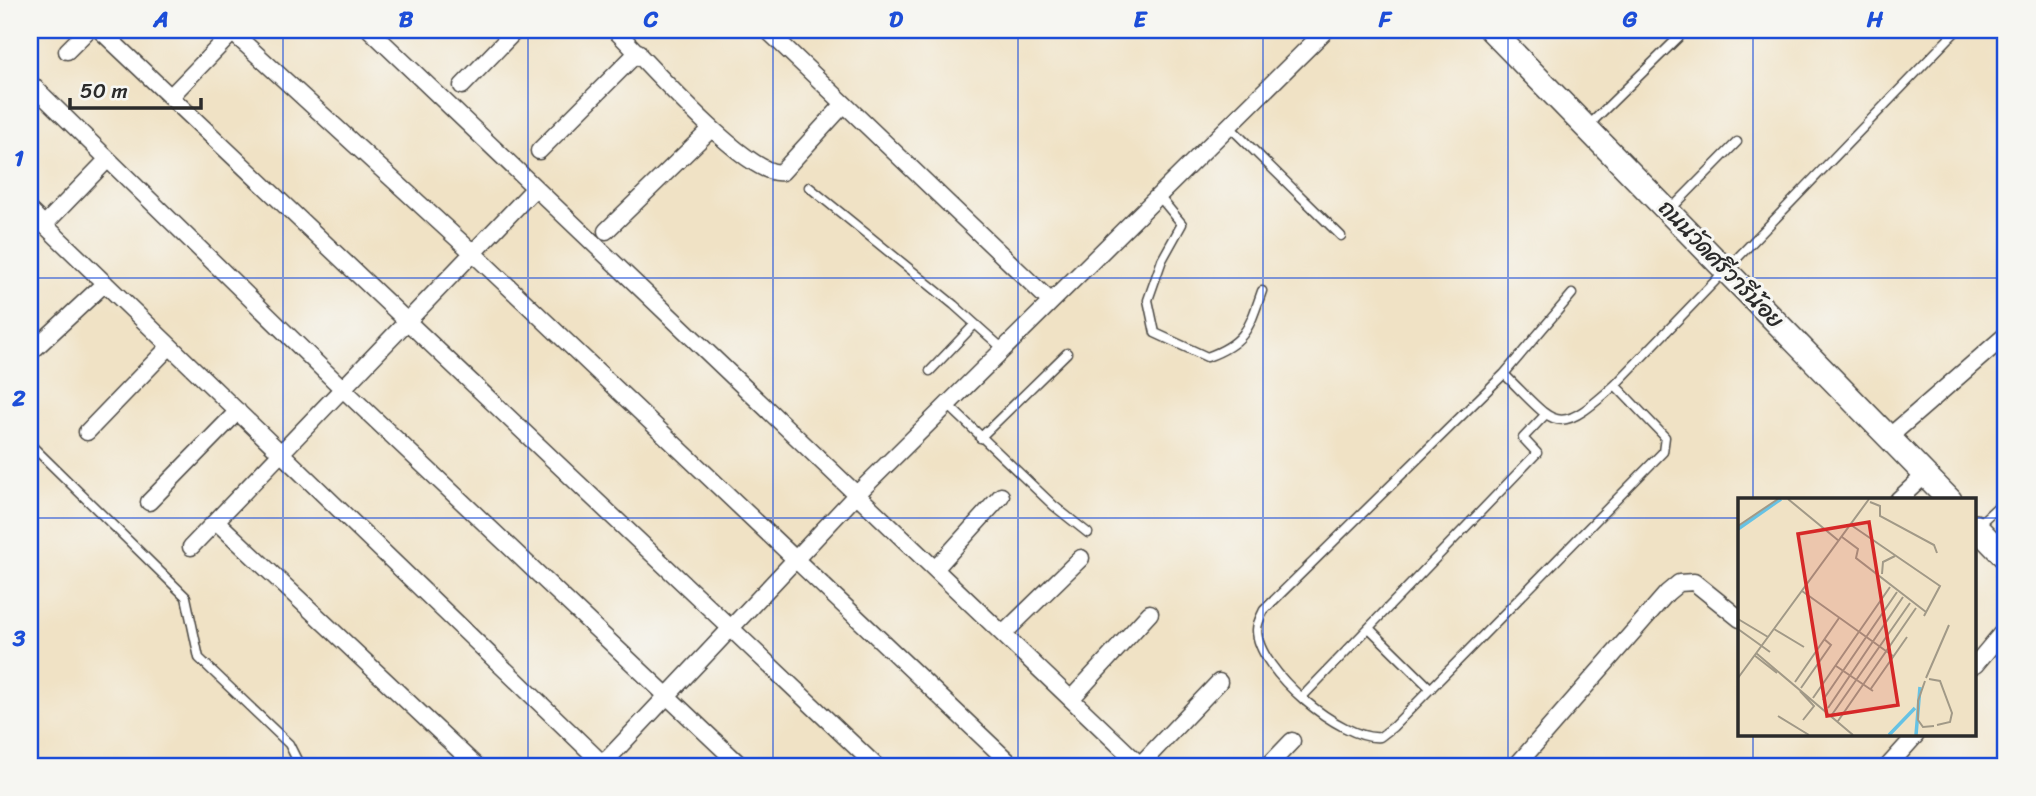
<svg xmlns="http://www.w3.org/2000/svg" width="2036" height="796" viewBox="0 0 2036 796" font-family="Sriracha,'Playpen Sans Thai',sans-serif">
	<rect width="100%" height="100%" fill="#f6f6f2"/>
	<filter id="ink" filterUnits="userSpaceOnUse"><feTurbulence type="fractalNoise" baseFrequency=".0143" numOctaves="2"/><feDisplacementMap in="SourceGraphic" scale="14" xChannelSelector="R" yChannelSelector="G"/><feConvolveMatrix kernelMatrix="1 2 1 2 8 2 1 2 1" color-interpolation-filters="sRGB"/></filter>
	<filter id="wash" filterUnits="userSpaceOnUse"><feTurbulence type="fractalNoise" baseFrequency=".00686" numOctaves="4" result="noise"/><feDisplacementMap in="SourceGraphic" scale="28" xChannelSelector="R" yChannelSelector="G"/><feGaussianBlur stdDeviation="1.57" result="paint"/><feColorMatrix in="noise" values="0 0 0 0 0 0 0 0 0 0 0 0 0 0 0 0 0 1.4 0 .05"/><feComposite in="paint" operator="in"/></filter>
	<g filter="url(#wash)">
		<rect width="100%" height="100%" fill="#f0e2c5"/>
	</g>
	<g filter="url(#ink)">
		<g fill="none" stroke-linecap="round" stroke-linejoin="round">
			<defs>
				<path id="service" d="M1228,125L1341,236
					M1589,125L1686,30
					M809,187L954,305L1002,348
					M1158,195L1182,224L1162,260L1148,300L1155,333L1207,357C1246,343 1249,328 1262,291
					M1670,210L1737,142
					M1572,294L1504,374L1264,610C1261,616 1257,623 1257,630C1257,670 1342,741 1380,737L1393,727L1663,452L1665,437L1615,385
					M930,371L975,324
					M1504,374C1557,426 1555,439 1615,385L1957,30
					M946,403L1054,506L1088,533
					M980,438L1067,353
					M30,444L186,597L199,658L289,744L300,766
					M1978,525L2006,499
					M1369,628L1431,689
					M1302,697L1537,453L1523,438L1545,415
					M1975,766H1985"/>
				<path id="minor" d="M100,30L876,766
					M230,30L473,253L1013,766
					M370,30L1141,766
					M615,30C642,56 749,180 782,172L844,104
					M767,30L1050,301
					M67,51L88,30
					M30,83L343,389L741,766
					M462,86L516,30
					M171,96L235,30
					M539,151L638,52
					M30,211L605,766
					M44,225L107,160
					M606,231L711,129
					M30,353L105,283
					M87,432L170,346
					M1890,436L2006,335
					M1898,500L1926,474
					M149,502L238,411
					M216,521L476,766
					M191,547L535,188
					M936,568L1001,496
					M1004,633L1081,558
					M1975,665L2006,628
					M1071,699L1150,613
					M1140,765L1219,682
					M601,766L857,494L1326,30
					M1268,766L1292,741
					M1516,766L1667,593L1679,583L1694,582L1740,619
					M1888,766L1916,735"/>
				<path id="secondary" d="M1491,30L1950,500
					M1975,526L2006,558"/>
			</defs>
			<use href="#service" stroke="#494642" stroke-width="11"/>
			<use href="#minor" stroke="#494642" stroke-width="19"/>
			<use href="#secondary" stroke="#494642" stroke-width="26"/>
			<use href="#service" stroke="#fff" stroke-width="8"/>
			<use href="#minor" stroke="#fff" stroke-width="16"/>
			<use href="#secondary" stroke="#fff" stroke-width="23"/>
		</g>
	</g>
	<path fill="none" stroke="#1d4ed8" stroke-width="2" stroke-opacity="0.55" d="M283,30V766M528,30V766M773,30V766M1018,30V766M1263,30V766M1508,30V766M1753,30V500M30,278H2006M30,518H1740M1975,518H2006M1753,735V766"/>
	<g text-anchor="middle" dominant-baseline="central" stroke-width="6" stroke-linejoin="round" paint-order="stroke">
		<g font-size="23" fill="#2b2b2b" stroke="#f6f6f2">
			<text transform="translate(1721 264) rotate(46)">ถนนวัดศรีวารีน้อย</text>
		</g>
	</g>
	<g transform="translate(1738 498)">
		<rect width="238" height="238" fill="#f0e2c5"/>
		<path fill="none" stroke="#66c2e4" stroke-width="3.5" d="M0,31L43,1M151,237L177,210M178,237L182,189"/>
		<path fill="none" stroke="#a19987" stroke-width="2" d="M50,1L101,43M132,4L142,8V18L196,47L199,55M113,27L202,88L186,118M0,28L40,1M104,39L120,51L118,60L188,114M144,76L145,64L157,58M64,93L155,158M0,121L30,139M0,131L32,154M36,131L66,149M18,155L115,237M16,157L39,175M98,168L135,193M0,180L131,1M188,180L211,127M191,181L202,183L214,215L212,224L199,227M187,183L180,203V222L185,229L196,228M57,184L101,120M63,190L93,147L86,141M132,192L169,139M62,193L76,208L65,222M75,200L152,89M85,202L159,94M90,210L165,99M40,218L71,237M93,218L172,105M100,223L178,110"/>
		<path fill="#d62828" fill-opacity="0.15" stroke="#d62828" stroke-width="3.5" d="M131,24L160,207L89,218L60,36Z"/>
		<rect width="238" height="238" fill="none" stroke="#2b2b2b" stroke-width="3.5"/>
	</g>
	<rect width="2036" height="796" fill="none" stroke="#f6f6f2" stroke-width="77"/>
	<path d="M70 98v10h131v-10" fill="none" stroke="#2b2b2b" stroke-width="3.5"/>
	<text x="80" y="98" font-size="21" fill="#2b2b2b" stroke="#f6f6f2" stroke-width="5" paint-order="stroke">50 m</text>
	<rect x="38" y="38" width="1959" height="720" fill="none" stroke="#1d4ed8" stroke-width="2.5"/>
	<g font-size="23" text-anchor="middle" font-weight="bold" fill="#1d4ed8">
		<text x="161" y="27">A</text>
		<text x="406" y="27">B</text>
		<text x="651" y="27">C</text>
		<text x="896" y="27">D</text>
		<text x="1140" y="27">E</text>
		<text x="1385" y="27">F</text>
		<text x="1630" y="27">G</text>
		<text x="1875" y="27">H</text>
		<text x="19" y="166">1</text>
		<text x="19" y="406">2</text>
		<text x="19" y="646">3</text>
	</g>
</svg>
